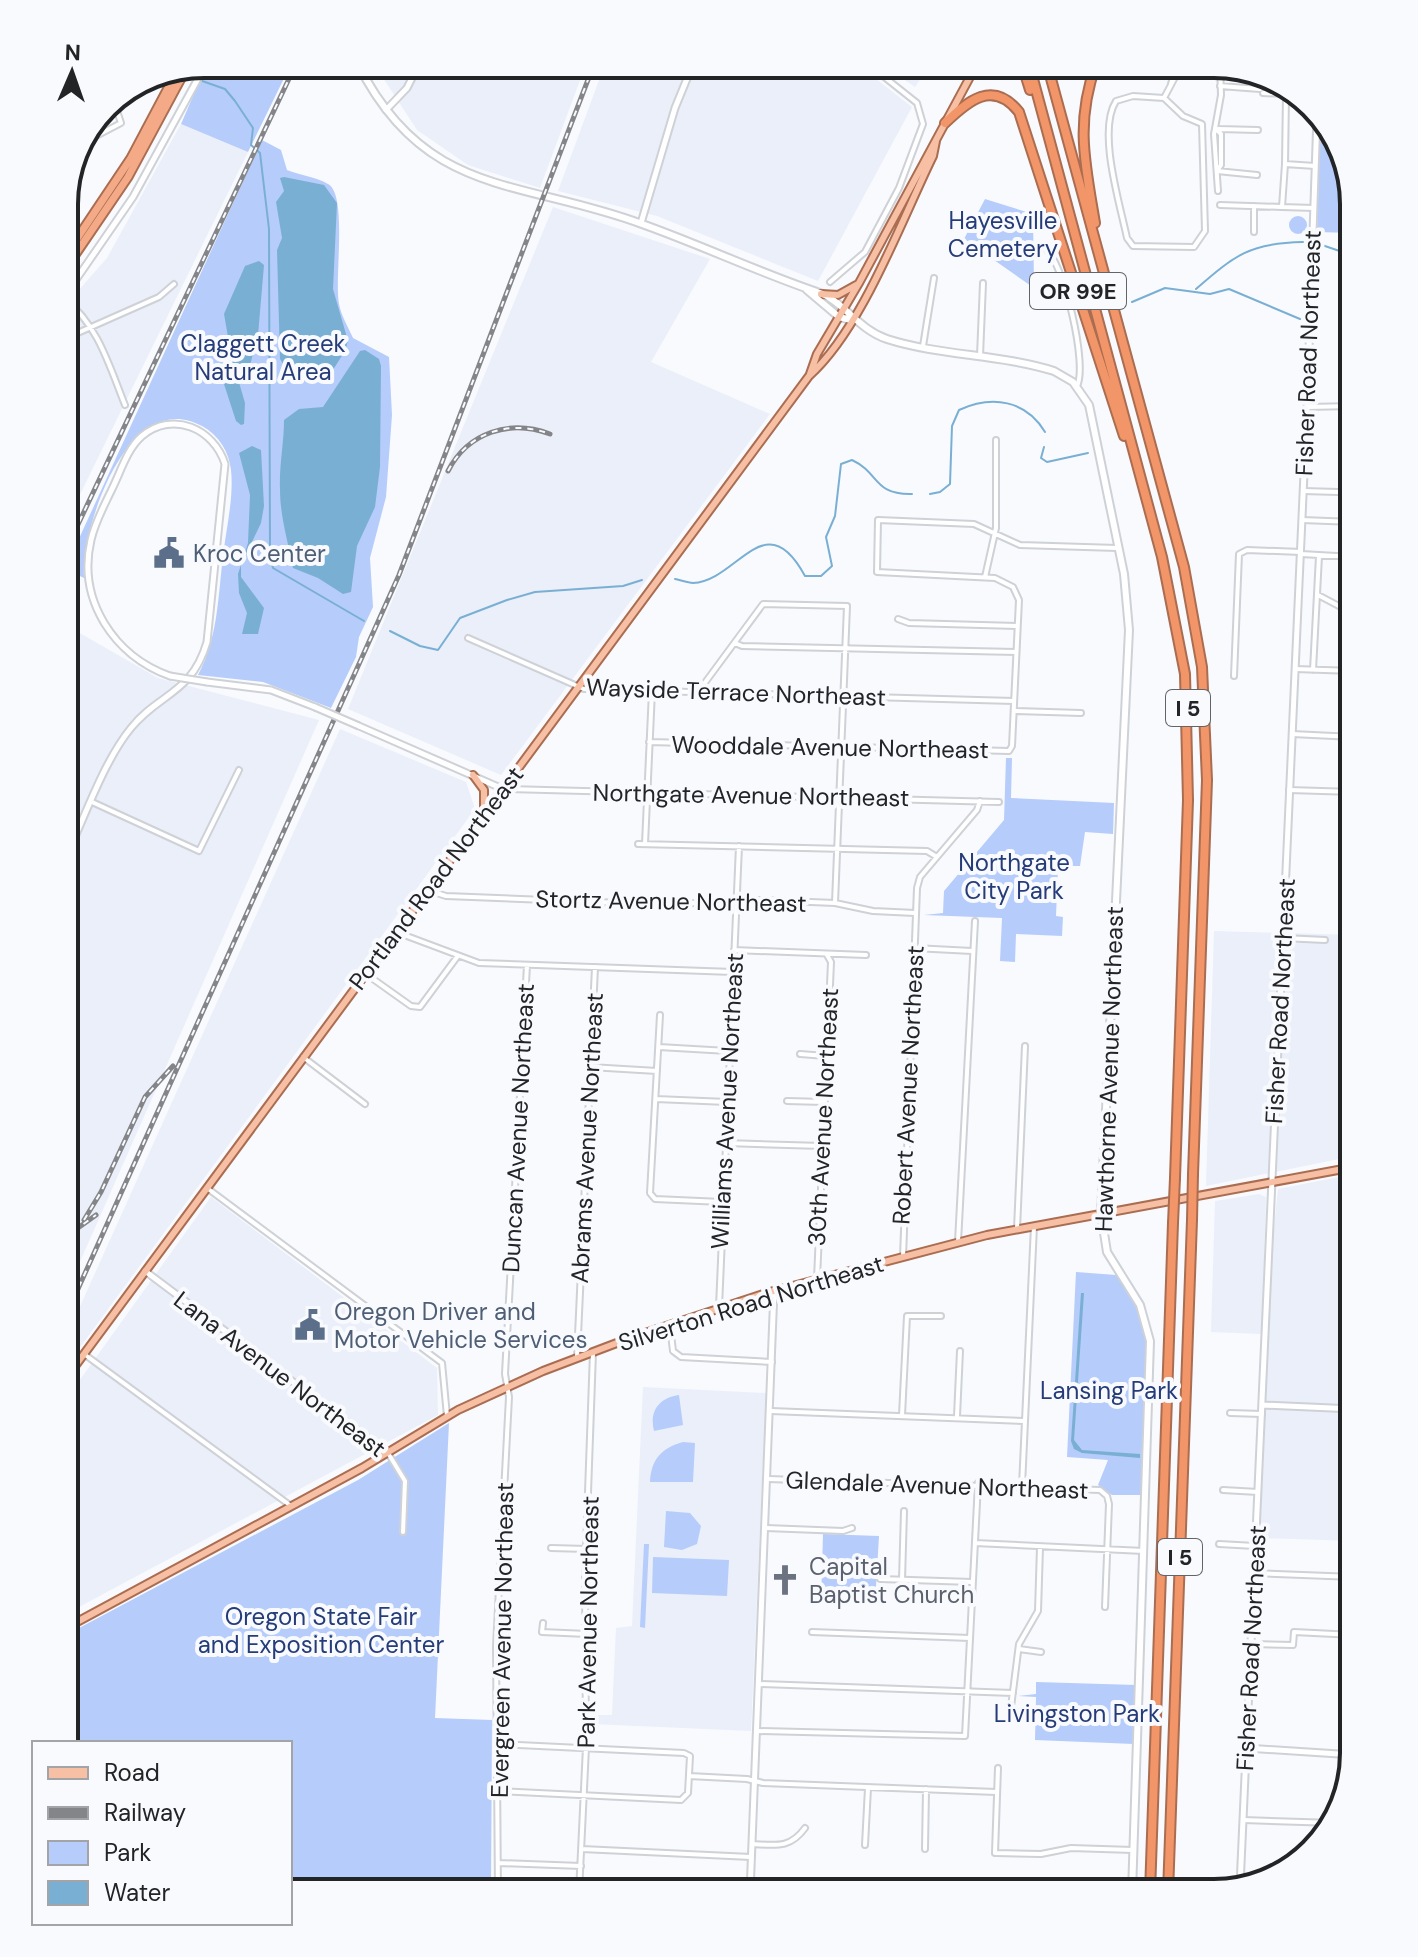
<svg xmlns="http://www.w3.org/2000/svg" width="1418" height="1957" viewBox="0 0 1418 1957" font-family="'DM Sans',sans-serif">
	<rect width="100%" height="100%" fill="#f8fafe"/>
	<path fill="#eaeff9" d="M374,64H586L540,188L468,165L417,130Z
		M605,64H857L912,107L818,281L657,216L558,191Z
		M926,64L927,69L915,87L883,65Z
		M181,124L248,152L64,527V307L107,258Z
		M553,207L710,259L651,362L770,414L501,775L348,709Z
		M64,624L158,678L319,720L64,1298Z
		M340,729L466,782L475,809L64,1369V1342Z
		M1214,931L1354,935V1156L1206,1186Z
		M1354,1174V1541L1260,1538L1271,1256L1278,1189Z
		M1259,1194L1266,1197L1262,1334L1211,1332L1215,1201Z
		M211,1197L437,1368L438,1415L64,1615V1402Z
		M643,1387L766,1393L751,1731L592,1724L593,1715H612L616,1628L632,1626Z"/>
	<path fill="#b6ccfb" d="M207,64H291L248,152L181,124Z
		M262,140L281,150L287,170C299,175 316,177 328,184C348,195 334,278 339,304C341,315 348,327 353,338L389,357L392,415L386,497L370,558L373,607L359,637L356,657L331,708L263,682L198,675C218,638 218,597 223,556C226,529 234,498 231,470C229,452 219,435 202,426C129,386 81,526 84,578L65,569Z
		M1320,142L1337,143L1354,204V233L1317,232Z
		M985,199L1033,214L1034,288L964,239Z
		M1289 225a9 9 0 1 1 18 0a9 9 0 1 1-18 0Z
		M1006,758H1012L1011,798L1114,803L1113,834L1085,832L1080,866H1058L1056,916L1063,917L1062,936L1016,934L1015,962L1000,961L1002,918L924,915L943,913L944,891L1004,820Z
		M1076,1272L1116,1275L1134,1300L1146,1328L1142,1495H1112L1098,1485L1108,1460L1067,1457Z
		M679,1395L683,1425L654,1431C649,1411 659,1398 679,1395Z
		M449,1423L435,1718L492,1720L491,1893H290V1743H64V1636L358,1480Z
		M683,1442L695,1443L693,1482H650C651,1460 661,1448 683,1442Z
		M666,1511L690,1513L701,1526L697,1544L682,1550L664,1547Z
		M823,1534L879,1536L875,1604L821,1602Z
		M644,1544H649L645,1628L640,1627Z
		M653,1557L729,1560L727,1596L652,1593Z
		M1036,1682L1136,1685L1134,1744L1035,1740L1036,1697L1018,1696L1036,1694Z"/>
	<path fill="#7aafd4" d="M284,177L324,185L337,203L333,289L348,341L345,351L331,373L309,380L289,373L280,359L277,250L282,238L276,202L284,191L280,178Z
		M259,261L264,265L258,335L249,369L238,379L245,403L244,424L241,425L236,421L223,381L228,337L224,314L245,266Z
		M365,350L379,359L381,366L380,467L375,507L357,546L351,592L343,594L318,578L293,568C288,541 280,517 280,489C279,466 284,443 284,420L299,409L323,407L360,351Z
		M252,446L261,450L264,506L261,523L241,565V577L264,608L258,634H242L247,613L239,593L238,574L248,543L250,495L239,453Z
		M1081,1293H1084L1074,1440L1082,1450L1140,1454V1458L1082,1453L1074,1449L1071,1441Z"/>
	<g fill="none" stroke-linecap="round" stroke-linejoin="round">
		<path stroke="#7aafd4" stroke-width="2" d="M188,76L225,89L235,101L253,128L251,145L260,153L269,229L270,556L273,568L364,621
			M1322,245L1354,256
			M1196,289C1235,255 1250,243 1303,242
			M1132,302L1165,288L1210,294L1229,289L1300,319
			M1340,377L1353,404
			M1044,447L1041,458L1047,462L1088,453
			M930,494L940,492L950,484L952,426L959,410C992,395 1026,400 1045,432
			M675,579C680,580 688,583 693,583C738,581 765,502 805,576H821L832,566L826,537L835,516L841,464L852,460C880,473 873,495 912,494
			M390,631L420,646L438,650L460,618L507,600L535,592L623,586L642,580"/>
		<defs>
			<path id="minor" d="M1171,84L1177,64
				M1220,86L1260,89
				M1263,93L1286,94
				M1296,94H1286L1285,164L1315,166
				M1133,96L1164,98L1183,116L1202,124L1205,231L1194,247L1133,246L1127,238C1120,204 1097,131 1116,101Z
				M1164,98L1182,64
				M90,128L94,138
				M1216,129L1221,134V165L1217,171
				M1218,129L1258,130
				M77,146L121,123L114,102
				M1217,171L1257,175
				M1218,191L1214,134L1221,95L1220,64
				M1220,205L1282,207L1285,164
				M1282,207L1314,208
				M1254,232V206
				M1046,249C1064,264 1088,365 1077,386
				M830,282L865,252L899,188L923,124L917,103L868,64
				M64,298C98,325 109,365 125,405
				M64,339L159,297L174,284
				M923,346L934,278
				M980,356L983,283
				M1307,407L1354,406
				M1303,491L1338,492
				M1302,520L1354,522
				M1301,554L1354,557
				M985,577L996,528V440
				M1318,595L1354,614
				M898,619L909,623L1017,626
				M468,638L584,689L1014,701
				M735,643L742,646L1016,652
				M1295,669L1354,671
				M1313,670L1319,556
				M1234,676L1239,554L1247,550L1301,552
				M702,692L704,684L763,604L847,606L835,903
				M1014,711L1081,713
				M1292,734L1354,737
				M649,742L1009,751L1012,746L1019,600L1013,587L995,578L877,572L878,520L974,524L1020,545L1117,548
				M505,789L999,802
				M1289,790L1354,792
				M92,802L199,851L239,770
				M638,844L927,851L937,857
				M645,844L652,691
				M427,890L446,896L673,905L736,899L835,903L873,911L915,913
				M396,932L479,963L733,972
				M1283,938L1325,940
				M914,948L972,951
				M734,950L866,955
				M366,974L411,1006L420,1007L457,957
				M660,1015L650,1193L655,1199L722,1202
				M659,1047L728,1051
				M800,1054L826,1056
				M303,1057L365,1104
				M590,1067L657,1071
				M656,1099L727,1102
				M787,1101L824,1102
				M725,1143L822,1146
				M207,1188L442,1363L447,1416
				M1017,1229L1025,1046
				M1353,1238H1354
				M958,1242L975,921
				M903,1257L917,888L920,877L977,810L980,801
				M817,1279L831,962L827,955
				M719,1307L739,846
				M670,1326L673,1351L681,1357L772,1362
				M84,1354L291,1506
				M577,1357L595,967
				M771,1411L1024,1421
				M1230,1413L1262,1414
				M902,1415L907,1316H941
				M957,1416L960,1351
				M388,1453L405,1481L403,1532
				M768,1479L1100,1490L1107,1496L1109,1504L1105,1607
				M1022,1486L1034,1226
				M1223,1490L1258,1492
				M766,1528L843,1531L852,1528
				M975,1543L1144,1551
				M1219,1544L1255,1546
				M551,1548L587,1549
				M1254,1573L1354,1577
				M880,1579L972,1582
				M902,1580L904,1511
				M543,1623L542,1632L587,1634
				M812,1632L970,1638
				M1251,1644L1293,1645L1294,1632L1354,1635
				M1019,1649L1041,1652
				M759,1684L1013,1693
				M1010,1715L1019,1644L1038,1611L1040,1547
				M757,1731L965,1736L978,1483
				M497,1744L684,1753L690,1756L688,1793L681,1800L498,1791
				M998,1768L995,1853L1041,1854L1071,1848L1133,1850
				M689,1776L747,1779L763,1783L996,1792
				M1243,1820L1335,1823
				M752,1844C775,1845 790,1849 805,1828
				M865,1845L868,1788
				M582,1849L751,1857
				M925,1849L926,1789
				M499,1863L581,1866
				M750,1892L779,1893
				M498,1893L496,1646L509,1397L505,1374L527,965
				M579,1893L586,1747L585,1577L593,1352"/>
			<path id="tertiary" d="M386,110L407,88L419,64
				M641,223L675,108L693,64
				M64,297L133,197L206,64
				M207,682L271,690L315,707
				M359,726L503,789
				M64,861C84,820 103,762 131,728C159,693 192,694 207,642L225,464C214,429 173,410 142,436C127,449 121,471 112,489C104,506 95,522 91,540C77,600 114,656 170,676
				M145,1271L388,1453
				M1262,1405L1354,1409
				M1246,1748L1354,1755
				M1240,1886L1307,407L1317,116
				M750,1893L774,1290"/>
			<path id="secondary" d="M358,64C425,198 521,179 642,224C701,245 758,272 817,292C843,300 857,329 887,339C940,356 1000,354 1054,371L1073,382L1089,405L1124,574L1129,630L1101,1214L1107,1252L1140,1305L1150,1341L1132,1893
				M807,290L839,317L851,320"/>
			<path id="primary" d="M821,294L838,295L856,285
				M810,374L817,354L859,283L977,64
				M473,775L484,790V812
				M64,1381L809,376C862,329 901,221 933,156L936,141
				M64,1629L362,1468L458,1410L543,1371L630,1338L766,1293L987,1235L1354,1167"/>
			<path id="trunk" d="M64,258L131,158L175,75
				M64,271L128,177L185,71"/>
			<path id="motorway" d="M966,64L972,70
				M1022,64L1030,90
				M1029,64L1162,557L1185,674L1188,800L1175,1178
				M1047,64L1184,567L1202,667L1207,780L1193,1174
				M945,123C968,101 993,79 1019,112L1124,436
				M1095,223C1085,163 1075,123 1096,64
				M1150,1893L1173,1223
				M1168,1893L1192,1220"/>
		</defs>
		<use href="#minor" stroke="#ced1d6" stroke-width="8"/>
		<use href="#tertiary" stroke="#ced1d6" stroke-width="9"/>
		<use href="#secondary" stroke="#ced1d6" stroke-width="10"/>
		<use href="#primary" stroke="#aa6d51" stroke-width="10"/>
		<use href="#trunk" stroke="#aa6d51" stroke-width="11"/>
		<use href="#motorway" stroke="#aa6d51" stroke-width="12"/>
		<use href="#minor" stroke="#fff" stroke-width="4"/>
		<use href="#tertiary" stroke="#fff" stroke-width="5"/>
		<use href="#secondary" stroke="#fff" stroke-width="6"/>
		<use href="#primary" stroke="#f7bfa4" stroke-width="6"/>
		<use href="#trunk" stroke="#f4aa86" stroke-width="7"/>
		<use href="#motorway" stroke="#f29568" stroke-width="8"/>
		<defs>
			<path id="rail" d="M448,471C468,432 510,419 550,434
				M64,554L296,64
				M84,1220L101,1192L145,1097L173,1066
				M64,1238L96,1215
				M64,1320L399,575L594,64"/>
		</defs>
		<use href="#rail" stroke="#848588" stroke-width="5"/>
		<use href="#rail" stroke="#f8fafe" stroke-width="2" stroke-dasharray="6" stroke-linecap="butt"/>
		<defs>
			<path id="tertiary-bridge" d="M170,676L207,682
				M315,707L359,726"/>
			<path id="motorway-bridge" d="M1192,1220L1193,1174
				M1173,1223L1175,1178"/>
		</defs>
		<use href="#tertiary-bridge" stroke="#ced1d6" stroke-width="9" stroke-linecap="butt"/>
		<use href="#motorway-bridge" stroke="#aa6d51" stroke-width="12" stroke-linecap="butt"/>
		<use href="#tertiary-bridge" stroke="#fff" stroke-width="5"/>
		<use href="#motorway-bridge" stroke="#f29568" stroke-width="8"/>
	</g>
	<defs>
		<symbol id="civic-bare" viewBox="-9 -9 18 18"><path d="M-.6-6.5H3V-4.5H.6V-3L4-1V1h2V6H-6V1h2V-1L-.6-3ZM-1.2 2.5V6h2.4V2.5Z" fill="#5c6f8a" stroke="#f8fafe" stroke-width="2.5" paint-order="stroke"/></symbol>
		<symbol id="church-bare" viewBox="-9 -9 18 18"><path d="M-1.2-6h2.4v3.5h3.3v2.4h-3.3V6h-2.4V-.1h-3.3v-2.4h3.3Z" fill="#6b7280" stroke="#f8fafe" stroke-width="2.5" paint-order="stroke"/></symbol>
	</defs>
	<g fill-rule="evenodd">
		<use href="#civic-bare" x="147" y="531" width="44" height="44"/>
		<use href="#civic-bare" x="288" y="1303" width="44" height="44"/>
		<use href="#church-bare" x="763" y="1558" width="44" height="44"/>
	</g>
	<g text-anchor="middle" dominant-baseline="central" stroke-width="8" stroke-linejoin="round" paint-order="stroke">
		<g fill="#f8fafe" stroke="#636467" stroke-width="2">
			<rect x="1030" y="273" width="96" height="36" rx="6"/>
			<rect x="1166" y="690" width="44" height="36" rx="6"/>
			<rect x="1158" y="1539" width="44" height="36" rx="6"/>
		</g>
		<g font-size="22" font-weight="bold" fill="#232426">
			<text x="1078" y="291">OR 99E</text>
			<text x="1188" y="708">I 5</text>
			<text x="1180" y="1557">I 5</text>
		</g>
		<g font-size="24" fill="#253c79" stroke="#f8fafe">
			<text x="1003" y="220">Hayesville<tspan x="1003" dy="28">Cemetery</tspan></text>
			<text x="263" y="343">Claggett Creek<tspan x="263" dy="28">Natural Area</tspan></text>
			<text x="1014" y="862">Northgate<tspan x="1014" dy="28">City Park</tspan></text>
			<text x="1109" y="1390">Lansing Park</text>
			<text x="321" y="1616">Oregon State Fair<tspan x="321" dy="28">and Exposition Center</tspan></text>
			<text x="1077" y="1713">Livingston Park</text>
		</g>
		<g font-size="24" fill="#232426" stroke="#f8fafe">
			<text transform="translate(1308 353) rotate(-88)">Fisher Road Northeast</text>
			<text transform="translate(736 692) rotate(2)">Wayside Terrace Northeast</text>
			<text transform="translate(830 747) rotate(1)">Wooddale Avenue Northeast</text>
			<text transform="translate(751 795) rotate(1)">Northgate Avenue Northeast</text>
			<text transform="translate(436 878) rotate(-53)">Portland Road Northeast</text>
			<text transform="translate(671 901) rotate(1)">Stortz Avenue Northeast</text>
			<text transform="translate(1280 1001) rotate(-87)">Fisher Road Northeast</text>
			<text transform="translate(1109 1069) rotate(-88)">Hawthorne Avenue Northeast</text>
			<text transform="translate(908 1085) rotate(-87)">Robert Avenue Northeast</text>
			<text transform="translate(727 1101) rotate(-87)">Williams Avenue Northeast</text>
			<text transform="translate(823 1117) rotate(-87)">30th Avenue Northeast</text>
			<text transform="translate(518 1128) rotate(-87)">Duncan Avenue Northeast</text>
			<text transform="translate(587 1138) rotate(-87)">Abrams Avenue Northeast</text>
			<text transform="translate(751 1303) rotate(-17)">Silverton Road Northeast</text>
			<text transform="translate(280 1374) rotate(37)">Lana Avenue Northeast</text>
			<text transform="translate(937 1485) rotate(2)">Glendale Avenue Northeast</text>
			<text transform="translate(588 1622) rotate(-89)">Park Avenue Northeast</text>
			<text transform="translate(502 1640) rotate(-89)">Evergreen Avenue Northeast</text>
			<text transform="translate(1251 1648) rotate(-87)">Fisher Road Northeast</text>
		</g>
		<g font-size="24" fill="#4e5e75" stroke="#f8fafe" text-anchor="start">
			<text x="193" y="553">Kroc Center</text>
			<text x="334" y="1311">Oregon Driver and<tspan x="334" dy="28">Motor Vehicle Services</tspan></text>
		</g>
		<g font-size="24" fill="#5b616d" stroke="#f8fafe" text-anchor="start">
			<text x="809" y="1566">Capital<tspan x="809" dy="28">Baptist Church</tspan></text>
		</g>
	</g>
	<path d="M0 0H1418V1957H0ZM204 78H1214A126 126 0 0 1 1340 204V1753A126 126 0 0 1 1214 1879H204A126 126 0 0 1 78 1753V204A126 126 0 0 1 204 78Z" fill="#f8fafe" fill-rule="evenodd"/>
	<path fill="none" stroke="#232426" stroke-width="4" d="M204 78H1214A126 126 0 0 1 1340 204V1753A126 126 0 0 1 1214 1879H204A126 126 0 0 1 78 1753V204A126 126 0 0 1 204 78Z"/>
	<rect x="32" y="1741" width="260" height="184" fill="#f8fafe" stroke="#a3a4a8" stroke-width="2"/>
	<rect x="48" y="1767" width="40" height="12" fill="#f7bfa4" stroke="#a3a4a8" stroke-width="2"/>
	<text x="104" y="1781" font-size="24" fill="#232426">Road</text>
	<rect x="48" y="1807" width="40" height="12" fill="#848588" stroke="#a3a4a8" stroke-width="2"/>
	<text x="104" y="1821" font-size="24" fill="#232426">Railway</text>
	<rect x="48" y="1841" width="40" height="24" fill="#b6ccfb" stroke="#a3a4a8" stroke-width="2"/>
	<text x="104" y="1861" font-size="24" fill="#232426">Park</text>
	<rect x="48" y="1881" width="40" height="24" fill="#7aafd4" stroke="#a3a4a8" stroke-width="2"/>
	<text x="104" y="1901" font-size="24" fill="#232426">Water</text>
	<g transform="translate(72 72) rotate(2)" stroke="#f8fafe" stroke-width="6" paint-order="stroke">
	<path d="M0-6L14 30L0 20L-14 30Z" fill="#232426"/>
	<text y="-12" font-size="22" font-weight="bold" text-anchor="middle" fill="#232426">N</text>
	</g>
</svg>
